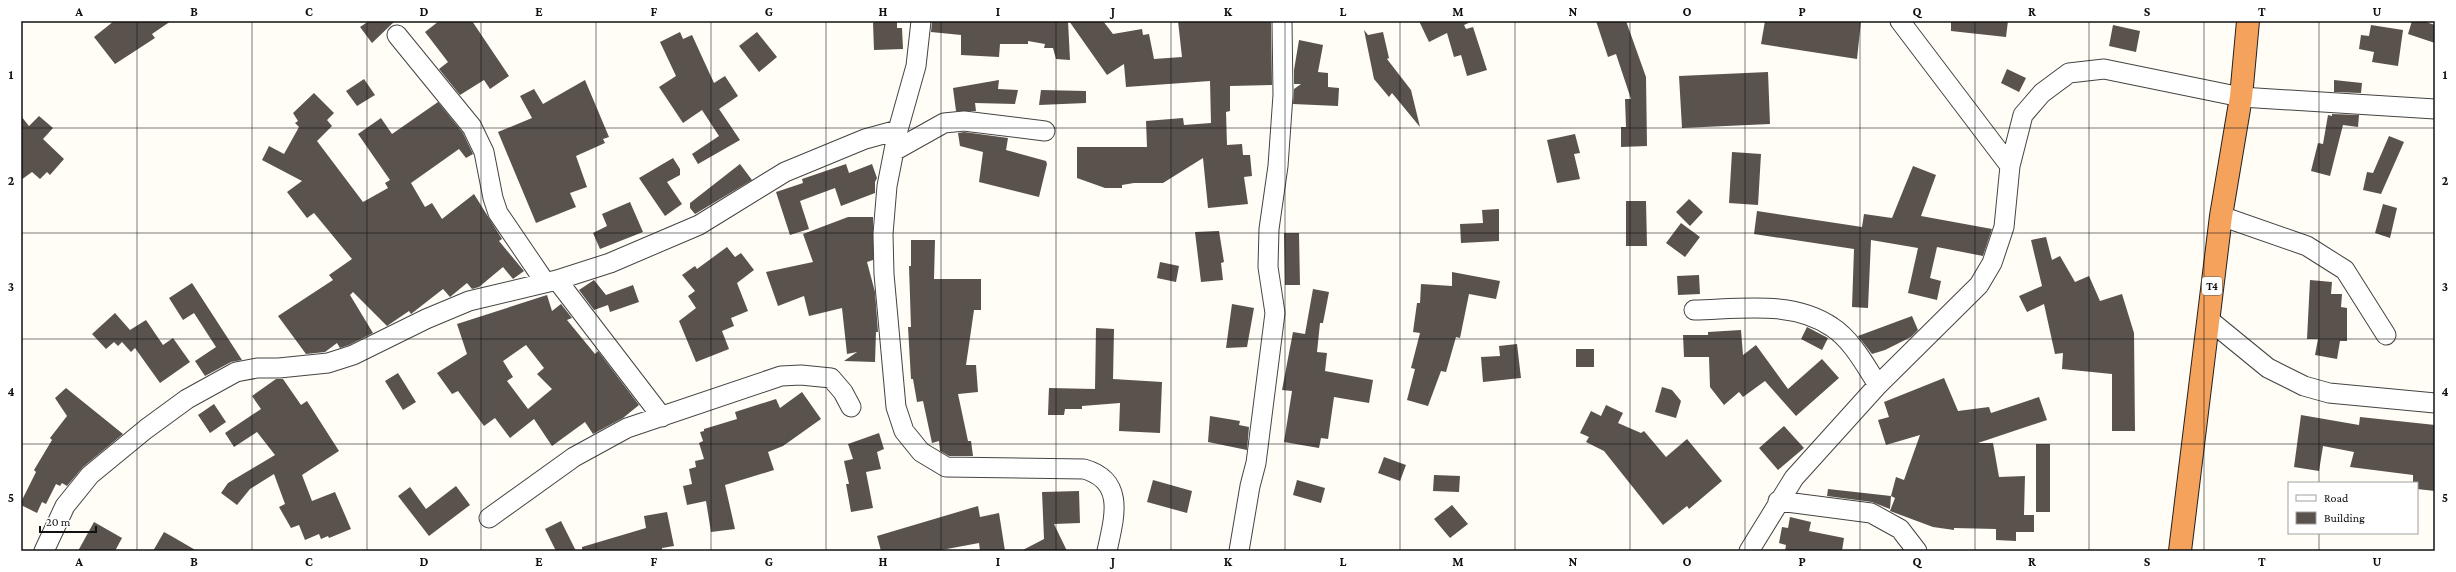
<svg xmlns="http://www.w3.org/2000/svg" width="2456" height="572" viewBox="0 0 2456 572" font-family="'Crimson Pro',serif">
	<rect width="100%" height="100%" fill="#fffdf5"/>
	<path fill="#5a524d" fill-rule="evenodd" d="M114,21H171L152,34L155,38L115,64L94,37Z
		M369,21H395L372,43L360,27Z
		M439,21H472L509,76L490,89L484,80L460,95L439,69L448,62L425,32Z
		M877,21H897V28H902L903,49L874,50L873,23Z
		M932,21H1068L1070,60L1056,59L1053,48H1044L1045,44L1028,41V44H1000L999,57L961,55V35L931,32Z
		M1069,21H1103L1113,34L1142,29L1143,35L1149,34L1154,59L1182,57L1178,21H1271L1272,85L1230,86V111L1226,112L1227,145L1242,144L1243,155H1250L1252,176L1244,177L1248,204L1208,208L1203,158L1163,183H1134L1122,185V188H1105L1077,178V147H1147L1146,121L1183,118L1184,125L1211,123L1210,81L1126,87L1124,64L1107,75Z
		M1419,21H1473L1464,25L1466,29L1473,27L1487,70L1467,76L1461,55L1454,57L1447,33L1429,42Z
		M1596,21H1626L1646,77L1647,146L1621,147V127H1626L1625,99H1631L1616,54L1608,57Z
		M1765,21H1861L1857,59L1761,44Z
		M1951,21H2008L2006,37L1951,31Z
		M2412,21H2423L2435,25V43L2408,34Z
		M2113,25L2140,31L2136,52L2109,46Z
		M2371,25L2403,30L2398,66L2372,62L2374,52L2359,49L2361,35L2369,36Z
		M1364,30L1368,35L1383,32L1389,58L1387,59L1411,90L1420,127L1392,93L1389,97L1374,79Z
		M680,32L683,39L692,35L714,83L725,76L738,96L719,109L740,140L698,164L692,154L719,136L702,110L683,123L659,87L676,76L660,42Z
		M757,32L777,57L759,72L739,46Z
		M1299,40L1323,45L1318,72L1328,73V87L1339,88L1338,106L1293,104L1294,89L1301,84H1294V70Z
		M2007,69L2026,78L2019,92L2001,83Z
		M1768,72L1770,124L1682,128L1679,76Z
		M364,79L375,95L357,106L346,91Z
		M585,80L609,137L603,139L605,143L576,156L587,187L570,193L576,207L536,223L498,132L532,118L520,96L534,89L543,104Z
		M999,80L998,89L1018,90L1015,104L975,103L976,111H956L953,88Z
		M2334,80L2362,83L2361,93L2334,92Z
		M1041,90L1086,91V103L1039,105Z
		M314,93L334,113L327,120L332,126L317,141L363,202L388,188L385,183L390,180L358,134L381,118L392,134L438,102L463,133L473,154L466,158L459,149L411,183L425,207L432,203L442,219L474,194L502,239L499,241L524,271L513,279L503,267L479,287L472,289L467,283L450,297L443,289L411,314L409,311L387,326L353,292L350,295L373,333L349,345L340,348L337,343L325,352L306,354L278,316L333,280L329,275L352,259L314,213L307,218L287,192L302,181L262,160L269,146L284,154L299,127L295,123L298,121L293,113Z
		M2332,114L2359,115L2358,127L2343,125L2330,176L2311,171L2318,143L2323,144L2328,115L2332,116Z
		M21,116L29,126L39,116L53,128L43,139L64,159L50,175L47,172L40,179L32,172L21,180Z
		M964,132L1008,138L1006,150L1046,161L1047,164L1039,197L979,182L983,152L960,146L958,133Z
		M1575,134L1580,153L1574,154L1580,179L1557,183L1547,140Z
		M2389,136L2404,142L2381,194L2363,190L2367,172L2373,173Z
		M1732,152L1761,154L1758,205L1729,203Z
		M673,158L680,169V175L667,182L682,204L665,216L639,178Z
		M740,164L752,180L695,214L690,208V203Z
		M846,164L849,173L872,164L877,178L875,182V193L841,206L835,188L800,201L809,229L790,235L776,192L803,183L802,179Z
		M1913,166L1936,175L1921,216L1992,229L1983,256L1937,247L1930,278L1941,281L1937,300L1908,293L1918,248L1871,240L1868,308L1852,307L1854,249L1754,234L1757,211L1862,227L1864,214L1892,218Z
		M1689,199L1703,212L1690,226L1676,212Z
		M1626,201H1646L1647,246H1626Z
		M630,202L643,232L600,249L593,233L607,226L602,214Z
		M2383,204L2397,208L2390,238L2375,233Z
		M1499,209V241L1461,243L1460,224L1483,223L1482,210Z
		M848,217H873V260L867,262L875,292L878,332H876L875,362L844,361L857,352L847,354L842,308L809,316L804,296L778,306L766,272L813,262L803,234Z
		M1681,223L1700,237L1685,257L1666,243Z
		M1219,231L1224,262L1221,263L1223,280L1201,282L1195,232Z
		M1284,233H1299L1300,285H1285Z
		M2046,237L2052,260L2060,256L2075,282L2089,276L2100,301L2122,294L2134,333L2135,431H2112V374L2062,369L2063,353L2055,354L2044,304L2027,312L2019,296L2042,286L2031,240Z
		M911,240H935L934,279H981V310H974L966,365H976L978,392L958,394L968,441H971L973,456H949L940,451L939,441L932,443L923,401L917,402L913,379H911L908,327H911L909,266H911Z
		M727,247L735,257L741,253L754,270L737,283L748,311L731,318L734,326L722,331L729,349L696,362L679,321L696,308L688,296L695,291L682,275L695,266L697,269Z
		M1160,262L1179,266L1176,282L1157,278Z
		M1452,272L1500,281L1496,299L1469,294L1460,338L1456,337L1446,372L1441,371L1428,406L1407,400L1415,369L1411,368L1420,333L1413,332L1417,303H1420L1421,284L1452,286Z
		M1699,275L1700,294L1678,295L1677,276Z
		M594,280L606,295L633,285L639,302L610,312L608,305L594,310L579,290Z
		M2310,280L2332,282L2331,294H2342L2341,307L2347,308V341H2340L2337,359L2315,355L2318,339H2307Z
		M192,283L242,360L231,362L205,376L195,361L216,347L194,313L183,320L169,298Z
		M1313,289L1329,292L1323,323H1320L1317,352L1327,353L1325,371L1373,380L1369,403L1334,397L1328,439L1321,438L1319,448L1284,442L1292,391L1282,390L1293,332L1305,334Z
		M547,295L552,311L561,304L572,318L567,320L595,354L598,351L639,405L623,418L593,434L585,422L552,446L534,419L510,438L495,418L484,426L458,391L452,394L437,373L467,354L457,324ZM526,345L544,368L537,374L552,389L528,409L507,381L513,377L503,361Z
		M1232,304L1254,308L1247,347L1226,348Z
		M115,313L130,330L146,320L163,345L173,338L190,362L160,383L135,348L131,352L122,342L118,346L114,342L106,349L92,334Z
		M1912,316L1918,330L1911,337L1885,350L1872,354L1858,336Z
		M1807,327L1828,338L1822,350L1801,339Z
		M1096,328L1114,329L1113,379L1162,382L1160,433L1119,431L1120,403L1082,406V409H1065L1064,415H1048L1049,388L1095,389Z
		M1741,330L1743,355L1756,345L1788,389L1822,359L1839,378L1796,416L1765,381L1743,397L1739,392L1724,405L1710,387L1709,357H1684L1683,335H1708V332Z
		M1517,344L1521,378L1483,382L1481,357L1500,356L1499,346Z
		M1576,349H1594V367H1576Z
		M398,373L416,402L403,410L385,381Z
		M1944,378L1958,411L1989,407L1991,413L2039,397L2047,420L1978,443H1993L1999,477L2025,476L2024,515H2034V532H2016V541L1996,540V529L1954,528V530L1933,527L1890,511L1895,498L1891,496L1890,509L1872,502L1827,496L1828,489L1891,496L1896,477L1904,480L1920,435L1886,445L1878,420L1889,417L1884,402Z
		M276,379H283L301,405L307,401L339,451L302,475L312,501L335,492L351,529L329,538L328,536L321,539L319,534L305,540L299,525L291,528L279,507L285,504L274,474L250,489L237,505L221,493L228,483L275,455L257,432L234,447L225,433L261,409L252,396Z
		M1662,387L1672,390L1681,401L1676,418L1655,412Z
		M66,388L123,434L83,467L67,486L62,483L60,486L56,484L46,504L42,502L37,513L21,505V502L36,472L34,470L52,440L50,438L67,416L55,398Z
		M802,392L821,419L783,446L768,452L774,470L725,485L735,529L711,532L706,501L687,505L683,486L692,484L689,469L696,467L695,461L704,459L699,443L703,441L700,432L704,431V429L737,419L735,412L776,399L780,408Z
		M214,404L226,422L210,433L198,415Z
		M1606,405L1623,413L1618,423L1641,433L1644,431L1666,457L1687,439L1722,481L1689,509L1687,506L1663,525L1604,451L1586,442L1589,437L1580,433L1591,411L1601,416Z
		M2301,415L2359,425L2360,417L2435,425V491L2417,489V483H2413V475L2350,467L2354,452L2323,446L2319,471L2294,467Z
		M1210,416L1240,421L1239,425L1249,427L1247,450L1208,442Z
		M1784,426L1804,448L1778,470L1759,448Z
		M879,433L884,449L877,452L881,469L866,472L873,508L851,512L846,484H849L844,461L853,459L848,444Z
		M2036,444H2050V512H2036Z
		M1384,457L1406,465L1400,481L1378,473Z
		M1434,475L1460,476L1459,492L1433,491Z
		M1153,480L1192,491L1187,513L1147,502Z
		M1297,480L1325,488L1321,503L1293,495Z
		M456,486L470,505L429,536L398,496L410,487L426,509Z
		M1079,491L1080,523L1054,524L1067,551H1021L1044,539L1042,492Z
		M1452,505L1468,524L1450,538L1434,519Z
		M978,506L980,517L999,513L1005,551H980L979,543L936,551H881L877,536Z
		M667,512L674,546L662,548V551H582V547L646,528L644,516Z
		M1790,517L1811,522L1809,531L1844,538L1842,551H1785L1786,545L1779,543L1782,527L1788,528Z
		M561,521L576,551H556L545,529Z
		M94,522L122,538L115,551H78Z
		M164,532L173,537L197,551H153Z"/>
	<g fill="none" stroke-linecap="round" stroke-linejoin="round">
		<defs>
			<path id="minor" d="M921,21L916,66L898,130L887,186L883,234L884,274L896,407L904,431L921,452L946,467L1084,469C1126,481 1114,518 1107,551
				M1900,21L2010,166
				M397,35L472,127L484,152L493,198L498,213L545,282
				M894,151L944,123L964,121L1045,131
				M2221,216L2307,246L2345,270L2386,335
				M557,280L662,417
				M1694,310C1740,309 1793,300 1832,327C1852,340 1865,365 1878,385
				M2208,319L2268,368L2304,386L2329,393L2435,403
				M1778,501L1871,513L1900,529L1917,551
				M489,518L574,457L627,428L781,376L801,375L831,378L843,392L851,407
				M44,551L65,506L90,475L146,429L187,399L236,372L257,368H279L328,363L353,355L426,319L469,301L557,280L610,263L699,225L785,172L865,139L898,130
				M1239,551L1250,486L1256,463L1275,313L1268,267L1269,229L1278,166L1283,95L1282,21
				M1749,551L1794,478L1878,385L1979,285L1992,263L2004,227L2010,166L2023,115L2042,93L2069,73L2104,69L2241,97L2435,109"/>
			<path id="highway" d="M2180,551L2221,216L2241,97L2248,21"/>
		</defs>
		<use href="#minor" stroke="#444" stroke-width="21"/>
		<use href="#highway" stroke="#222" stroke-width="24"/>
		<use href="#minor" stroke="#fff" stroke-width="19"/>
		<use href="#highway" stroke="#f5a25d" stroke-width="22"/>
	</g>
	<path fill="none" stroke="#111" stroke-width="1" stroke-opacity="0.55" d="M137,21V551M252,21V551M367,21V551M481,21V551M596,21V551M711,21V551M826,21V551M941,21V551M1056,21V551M1171,21V551M1285,21V551M1400,21V551M1515,21V551M1630,21V551M1745,21V551M1860,21V551M1975,21V551M2089,21V551M2204,21V551M2319,21V483M21,128H2435M21,233H2435M21,339H2435M21,444H2435M2319,533V551"/>
	<g text-anchor="middle" dominant-baseline="central" stroke-width="4" stroke-linejoin="round" paint-order="stroke">
		<rect fill="#fff" stroke="#585858" stroke-width="1" x="2202" y="277" width="20" height="18" rx="3"/>
		<g font-size="11" font-weight="bold" fill="#111">
			<text x="2212" y="286">T4</text>
		</g>
	</g>
	<rect width="2456" height="572" fill="none" stroke="#ffffff" stroke-width="44"/>
	<rect x="2288" y="482" width="130" height="52" fill="#ffffff" stroke="#a0a0a0"/>
	<rect x="2296" y="495" width="20" height="6" fill="#ffffff" stroke="#a0a0a0"/>
	<text x="2324" y="502" font-size="12" fill="#111111">Road</text>
	<rect x="2296" y="512" width="20" height="12" fill="#5a524d" stroke="#a0a0a0"/>
	<text x="2324" y="522" font-size="12" fill="#111111">Building</text>
	<path d="M40 526v6h56v-6" fill="none" stroke="#111111" stroke-width="2"/>
	<text x="46" y="526" font-size="12" fill="#111111" stroke="#ffffff" stroke-width="3" paint-order="stroke">20 m</text>
	<rect x="22" y="22" width="2412" height="528" fill="none" stroke="#111" stroke-width="1.5"/>
	<g font-size="13" text-anchor="middle" font-weight="bold" fill="#111">
		<text x="79" y="16">A</text>
		<text x="194" y="16">B</text>
		<text x="309" y="16">C</text>
		<text x="424" y="16">D</text>
		<text x="539" y="16">E</text>
		<text x="654" y="16">F</text>
		<text x="769" y="16">G</text>
		<text x="883" y="16">H</text>
		<text x="998" y="16">I</text>
		<text x="1113" y="16">J</text>
		<text x="1228" y="16">K</text>
		<text x="1343" y="16">L</text>
		<text x="1458" y="16">M</text>
		<text x="1573" y="16">N</text>
		<text x="1687" y="16">O</text>
		<text x="1802" y="16">P</text>
		<text x="1917" y="16">Q</text>
		<text x="2032" y="16">R</text>
		<text x="2147" y="16">S</text>
		<text x="2262" y="16">T</text>
		<text x="2377" y="16">U</text>
		<text x="11" y="79">1</text>
		<text x="2445" y="79">1</text>
		<text x="11" y="185">2</text>
		<text x="2445" y="185">2</text>
		<text x="11" y="291">3</text>
		<text x="2445" y="291">3</text>
		<text x="11" y="396">4</text>
		<text x="2445" y="396">4</text>
		<text x="11" y="502">5</text>
		<text x="2445" y="502">5</text>
		<text x="79" y="566">A</text>
		<text x="194" y="566">B</text>
		<text x="309" y="566">C</text>
		<text x="424" y="566">D</text>
		<text x="539" y="566">E</text>
		<text x="654" y="566">F</text>
		<text x="769" y="566">G</text>
		<text x="883" y="566">H</text>
		<text x="998" y="566">I</text>
		<text x="1113" y="566">J</text>
		<text x="1228" y="566">K</text>
		<text x="1343" y="566">L</text>
		<text x="1458" y="566">M</text>
		<text x="1573" y="566">N</text>
		<text x="1687" y="566">O</text>
		<text x="1802" y="566">P</text>
		<text x="1917" y="566">Q</text>
		<text x="2032" y="566">R</text>
		<text x="2147" y="566">S</text>
		<text x="2262" y="566">T</text>
		<text x="2377" y="566">U</text>
	</g>
</svg>
